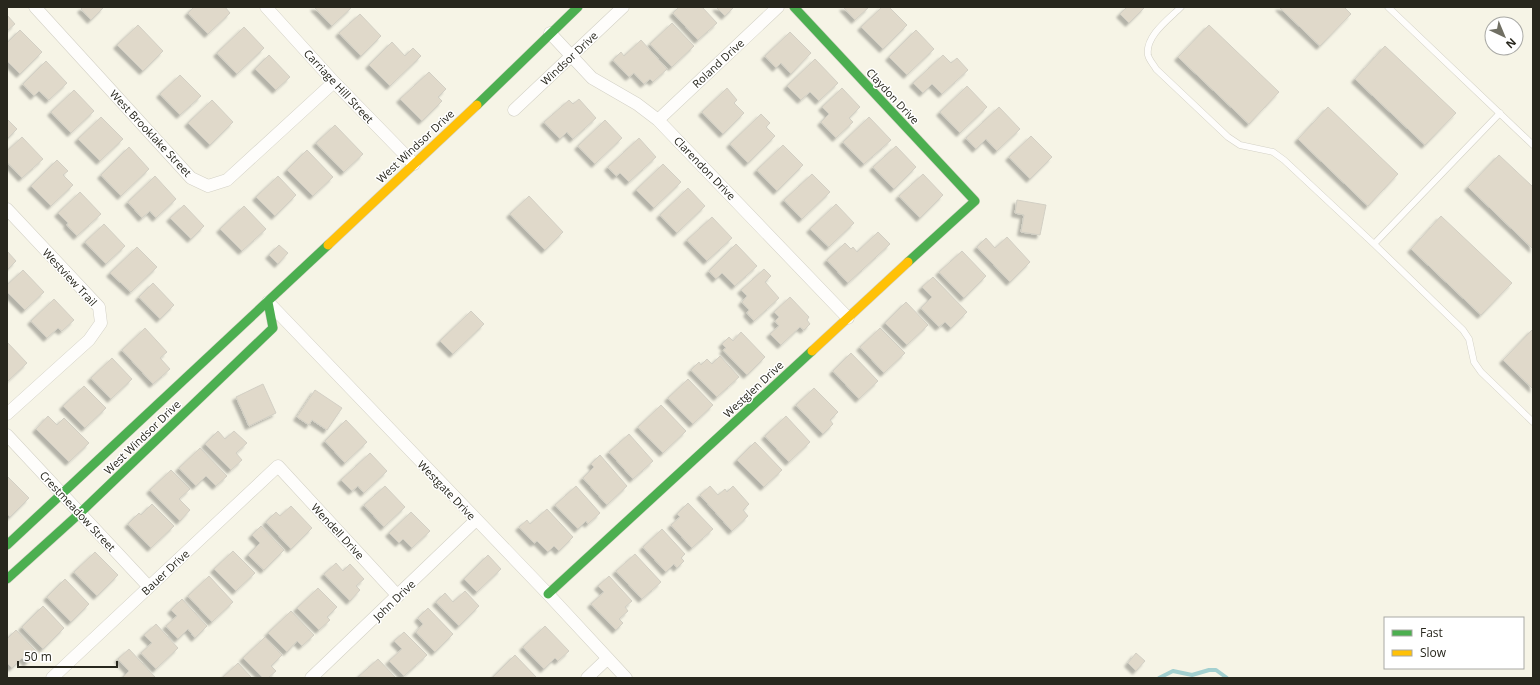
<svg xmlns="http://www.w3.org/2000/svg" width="1540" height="685" viewBox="0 0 1540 685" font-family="'Open Sans',sans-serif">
	<defs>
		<filter id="shadow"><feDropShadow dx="-3.5" dy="3.5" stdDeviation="1" flood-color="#0004"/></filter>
	</defs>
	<rect width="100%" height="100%" fill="#f6f4e6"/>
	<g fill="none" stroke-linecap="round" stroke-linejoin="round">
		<path stroke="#a3d0d0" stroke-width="4" d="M1159,678L1173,671L1192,675L1209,670H1216L1227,678"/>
	</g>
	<path fill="#e0d9ca" stroke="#d2cfc4" filter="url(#shadow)" d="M83,7H104L91,20L81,9Z
		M194,7H225L230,13L208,34L188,13Z
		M314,7H352L332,26Z
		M679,7H702L717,23L698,40L673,13Z
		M716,7H734L725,16Z
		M843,7H869L855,20Z
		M882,7H889L907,25L883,49L861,27Z
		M1127,7H1145L1129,23L1120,14Z
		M1279,7H1344L1351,14L1320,46Z
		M360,14L381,36L361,56L339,33Z
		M7,15L15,24L7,31Z
		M672,23L694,46L672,67L650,44Z
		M138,25L163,51L143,71L117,45Z
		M1209,25L1279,92L1249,124L1178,57Z
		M244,27L264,48L237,74L217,53Z
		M20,30L42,52L20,74L7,61V43Z
		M916,30L934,49L907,75L889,57Z
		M790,32L811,53L791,74L781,63L776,68L765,56Z
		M641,40L667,69L653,82L650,79L644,84L634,73L629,77L613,60L621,52L624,56Z
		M392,42L405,56L413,48L421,56L390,86L369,65Z
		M1385,46L1456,113L1425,145L1355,79Z
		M269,55L290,77L276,90L255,69Z
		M943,55L951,63L957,58L968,70L942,94L932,84L923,93L913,83Z
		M815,59L838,83L819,101L810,92L801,100L787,86Z
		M46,61L67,83L49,100L39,91L34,96L23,84Z
		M429,72L446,89L438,97L442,101L422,121L400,99Z
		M180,75L201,96L180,115L160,94Z
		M967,86L987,107L960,133L940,112Z
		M727,88L737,100L734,103L744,113L723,134L702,112Z
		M842,88L860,107L849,118L853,122L836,138L821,122L829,114L822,107Z
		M74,90L94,111L71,133L51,112Z
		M579,99L596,118L573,139L567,132L560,139L544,122L569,100L573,104Z
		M212,100L233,122L210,145L188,123Z
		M999,107L1020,129L997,151L986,139L976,149L966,138Z
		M1328,107L1398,174L1368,206L1298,139Z
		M761,114L770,123L766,127L775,136L748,163L730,144Z
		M101,117L123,139L100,161L78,139Z
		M869,117L891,140L864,164L843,142Z
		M7,119L17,129L7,139Z
		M605,120L622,138L595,164L578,146Z
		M335,125L363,154L344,172L316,143Z
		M1031,136L1052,157L1030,179L1009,157Z
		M22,137L43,159L22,178L7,162V151Z
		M639,138L656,157L629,182L620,173L616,176L608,167Z
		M783,145L803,165L777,191L757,170Z
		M896,146L916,167L894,189L873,167Z
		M129,147L149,169L121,196L101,175Z
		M307,150L333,177L313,196L287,170Z
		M1499,155L1533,187V249L1468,187Z
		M57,160L68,171L63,175L73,185L51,206L31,186Z
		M663,164L681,182L654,208L636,190Z
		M812,174L830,192L802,219L784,200Z
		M923,174L943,195L920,218L899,196Z
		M155,176L176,199L156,218L150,211L142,218L128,202Z
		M278,176L296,195L275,216L256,197Z
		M688,188L705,206L677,233L660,215Z
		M80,192L101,214L77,236L67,225L68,223L58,213Z
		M529,196L563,232L545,250L510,214Z
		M1017,200L1046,205L1040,235L1021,232L1024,215L1015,213Z
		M836,204L854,223L829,247L810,229Z
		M184,205L204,226L191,239L170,218Z
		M244,206L266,229L242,251L220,229Z
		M1441,216L1512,283L1481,315L1411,249Z
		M712,217L732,238L707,261L687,240Z
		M104,224L125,246L106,264L85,242Z
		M878,232L890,244L848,283L827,260L845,243L851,249L853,247L857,252Z
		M1007,237L1030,262L1010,282L977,247L986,238L995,248Z
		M736,244L757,266L735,286L722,273L716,279L709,271Z
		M279,245L288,253L278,264L269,255Z
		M137,247L157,267L131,292L110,273Z
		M7,251L16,261L7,270Z
		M962,251L986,276L964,298L939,272Z
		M764,269L771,276L765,282L779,298L754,321L747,313L749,310L742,302L747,296L741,290Z
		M23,270L44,292L25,310L7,292V285Z
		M933,277L967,312L951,328L945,322L939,327L921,308L932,297L922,287Z
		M153,283L174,305L160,319L139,297Z
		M790,297L809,317L807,320L810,324L804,330L800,327L781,345L770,334L779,326L775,321L779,317L774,312Z
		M54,299L74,320L62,331L58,328L47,338L31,321Z
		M906,302L928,325L907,345L885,323Z
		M471,311L484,324L453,354L440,341Z
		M145,328L167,352L160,358L170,369L153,384L122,350Z
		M880,328L905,353L884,373L860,347Z
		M1533,329V389L1503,360Z
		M741,332L765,357L747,375L723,350L726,348L722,344L729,337L733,341Z
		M7,342L27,363L7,382Z
		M851,353L878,381L859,399L833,371Z
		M720,356L739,377L717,397L691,370L699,362L701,365L707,359L712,364Z
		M112,358L132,379L111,399L91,378Z
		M688,379L713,405L693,424L668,398Z
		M263,384L276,413L249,426L236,397Z
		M84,386L106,408L85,428L63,406Z
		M814,388L838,412L830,420L833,424L823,434L796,405Z
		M315,390L342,408L327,430L312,420L309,425L297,417Z
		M661,405L686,431L663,453L638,427Z
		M48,416L57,425L64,418L89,443L69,462L36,429Z
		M786,416L810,442L789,462L765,436Z
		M346,420L367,442L345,463L325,441Z
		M218,431L225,439L234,431L247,443L236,453L242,460L231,470L205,444Z
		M629,434L653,461L633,479L609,452Z
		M755,442L782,470L764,487L737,460Z
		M200,448L227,476L216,486L206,476L196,486L179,468Z
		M370,453L387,471L364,493L358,486L352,491L341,480Z
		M600,455L627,486L607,505L583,478L594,467L591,464Z
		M171,470L190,489L179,499L190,510L180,521L150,490Z
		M7,476L29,498L10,517L7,514Z
		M385,486L405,507L384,527L364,505Z
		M576,486L600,513L588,524L586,521L578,529L555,505Z
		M710,486L718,495L725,489L727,492L733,486L749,504L743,510L748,516L732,531L700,495Z
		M688,503L713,529L692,548L671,525L680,517L677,514Z
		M152,504L174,526L151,548L128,524L139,513L141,515Z
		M291,506L312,528L291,549L266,522L276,512L280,516Z
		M547,509L573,537L559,551L554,546L548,552L537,541L534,543L519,527L527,520L530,524Z
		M411,512L430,531L412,548L403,539L399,543L389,533Z
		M261,526L284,550L264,570L248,555L260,543L252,535Z
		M662,529L685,554L681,558L684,561L677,568L674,564L666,572L643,547Z
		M233,551L255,573L236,591L214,569Z
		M95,552L118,575L97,596L74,572Z
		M635,554L661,582L642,599L616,571Z
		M488,555L501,569L477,592L464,579Z
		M336,563L343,571L350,564L364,579L356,586L360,590L350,601L324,574Z
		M209,576L233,602L212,622L188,596Z
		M609,576L632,601L625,607L628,611L619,619L623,623L616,630L591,604L604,592L598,586Z
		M65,579L89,604L71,622L47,597Z
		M318,588L337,607L327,617L330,620L319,630L297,608Z
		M465,591L479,606L459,626L436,602L445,593L453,602Z
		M182,599L207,626L195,638L188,629L178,639L166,626L177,616L171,610Z
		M43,606L64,628L43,649L22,627Z
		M428,608L453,634L435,652L416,632L423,624L418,618Z
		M291,611L314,635L302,646L297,641L287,652L268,633Z
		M156,624L178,648L156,669L141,653L152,643L144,635Z
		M545,626L569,651L558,661L555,658L544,669L523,647Z
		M16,630L37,652L27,663L22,658L12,668L7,663V639Z
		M404,632L427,655L404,676L389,661L402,649L394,641Z
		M265,637L282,655L271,666L276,671L268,678H263L243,658Z
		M129,649L155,677L154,678H122L129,671L118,659Z
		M1136,653L1145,661L1136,671L1128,663Z
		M515,655L537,678H494L493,677Z
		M378,659L396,678L358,677Z
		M238,663L252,678H222Z"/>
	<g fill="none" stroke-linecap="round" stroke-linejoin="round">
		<defs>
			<path id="lane" d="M1181,7C1169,19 1145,36 1148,55C1149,60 1154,65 1156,69L1228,137L1240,145L1273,152L1284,160L1374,244L1463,330L1469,339L1474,362L1481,372L1533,422
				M1388,7L1533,145
				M1374,244L1500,113"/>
			<path id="street" d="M35,7L191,178L208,186L227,180L334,82
				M266,7L334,82L414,164
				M550,33L592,78L637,104L658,120L848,318
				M514,110L623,7
				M658,120L778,7
				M7,209L99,307L101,323L89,340L7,414
				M268,302L548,594L626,678
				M7,435L149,587
				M52,678L278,466L398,596
				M311,678L476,520
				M587,678L607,659"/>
			<path id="fast" d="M794,7L975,201L908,262
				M477,105L578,7
				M7,545L328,245
				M7,579L80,513L273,328L268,302
				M548,594L812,351"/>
			<path id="slow" d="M328,245L477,105
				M812,351L908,262"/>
		</defs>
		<use href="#lane" stroke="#d3d1c6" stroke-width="7"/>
		<use href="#street" stroke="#d3d1c6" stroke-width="13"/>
		<use href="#fast" stroke="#d3d1c6" stroke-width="10"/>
		<use href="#slow" stroke="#d3d1c6" stroke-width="10"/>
		<use href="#lane" stroke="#fefdfb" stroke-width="6"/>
		<use href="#street" stroke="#fefdfb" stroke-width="12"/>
		<use href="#fast" stroke="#4caf50" stroke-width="9"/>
		<use href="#slow" stroke="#ffc107" stroke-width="9"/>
	</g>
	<g text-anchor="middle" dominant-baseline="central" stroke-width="3" stroke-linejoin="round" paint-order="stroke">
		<g font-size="11" fill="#28271d" stroke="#fff">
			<text transform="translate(569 58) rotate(-43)">Windsor Drive</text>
			<text transform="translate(718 63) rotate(-43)">Roland Drive</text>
			<text transform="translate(339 86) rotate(47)">Carriage Hill Street</text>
			<text transform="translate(893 96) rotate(47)">Claydon Drive</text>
			<text transform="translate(151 133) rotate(47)">West Brooklake Street</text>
			<text transform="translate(415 146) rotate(-43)">West Windsor Drive</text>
			<text transform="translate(705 168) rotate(46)">Clarendon Drive</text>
			<text transform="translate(70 277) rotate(47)">Westview Trail</text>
			<text transform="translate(753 389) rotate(-43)">Westglen Drive</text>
			<text transform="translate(142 437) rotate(-44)">West Windsor Drive</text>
			<text transform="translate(447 490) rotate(46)">Westgate Drive</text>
			<text transform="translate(78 511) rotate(47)">Crestmeadow Street</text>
			<text transform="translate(338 531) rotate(47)">Wendell Drive</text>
			<text transform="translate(165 572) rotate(-43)">Bauer Drive</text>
			<text transform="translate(394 600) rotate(-44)">John Drive</text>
		</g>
	</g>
	<rect width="1540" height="685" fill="none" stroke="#28271d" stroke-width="16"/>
	<rect x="1384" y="617" width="140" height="52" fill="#ffffff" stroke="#a9a9a5"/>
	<rect x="1392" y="630" width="20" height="6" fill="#4caf50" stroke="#a9a9a5"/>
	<text x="1420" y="637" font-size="12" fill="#28271d">Fast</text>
	<rect x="1392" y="650" width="20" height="6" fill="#ffc107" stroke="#a9a9a5"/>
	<text x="1420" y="657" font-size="12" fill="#28271d">Slow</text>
	<g transform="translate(1504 36) rotate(136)"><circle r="19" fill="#ffffff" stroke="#a9a9a5"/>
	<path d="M0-3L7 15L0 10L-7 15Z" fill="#706f63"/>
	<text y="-6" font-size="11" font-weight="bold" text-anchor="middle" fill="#28271d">N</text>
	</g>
	<path d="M18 661v6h99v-6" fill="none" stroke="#28271d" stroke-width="2"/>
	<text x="24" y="661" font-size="12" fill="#28271d" stroke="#ffffff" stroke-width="3" paint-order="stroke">50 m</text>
</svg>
